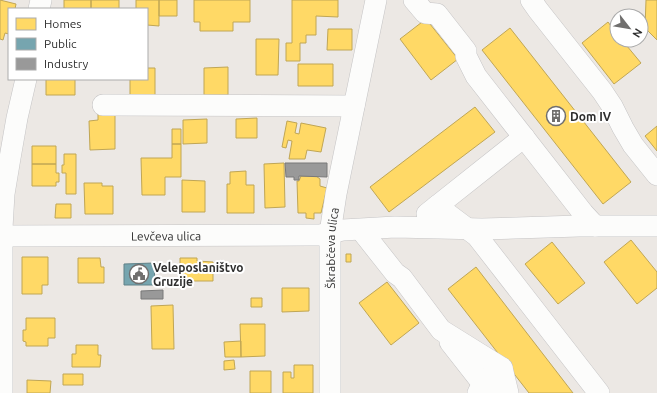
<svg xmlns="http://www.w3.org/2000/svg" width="657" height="393" viewBox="0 0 657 393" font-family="Ubuntu,sans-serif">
	<rect width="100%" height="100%" fill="#ece8e4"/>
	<path fill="#ffd966" stroke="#c0a655" d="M0,0L16,4L15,9H9V34L5,33L3,40L0,39Z
		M64,0H91V9H64Z
		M91,0H119V9H91Z
		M136,0H159V26L147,25V9H136Z
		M159,0H177V16H159Z
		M194,0H250V22H233V31H200V22H194Z
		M292,0H338V17L316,16V35H306V43H300V61H286V43H292Z
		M646,0H657V40L645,28Z
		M426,19L458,59L431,80L400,39Z
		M608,22L617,34V40H622L641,63L614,84L582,43Z
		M510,28L631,182L603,204L482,50Z
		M328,29H352V50H327Z
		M256,39H279L278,75H256Z
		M298,64H333V86H298Z
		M228,67V95H204V68Z
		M147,68H155V99H130V79H147Z
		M46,79H75V95H46Z
		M475,107L495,132L389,212L370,187Z
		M98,114H115V149L90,150L89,121L98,120Z
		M257,118V138H236V119Z
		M207,119V143L183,144V120Z
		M287,121L297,123L295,133L299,134L301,123L326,128L321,152L307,150L305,159H289L292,141L288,140L286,148L282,147Z
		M657,126V151L645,136Z
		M172,129H181V144H172Z
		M172,144H181V177H165V195H142L141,158H172Z
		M32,146H56V164H32Z
		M64,154H76V194H66V173H62V165H64Z
		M284,163L285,207L265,208L264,164Z
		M32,164H56V173H59V182H56V186H32Z
		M246,171V185H254V213H227V184H230V172Z
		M301,176H316L320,179V186L327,188L321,213H314V219L306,218V213H298L297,181H299Z
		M182,180L205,181V212H182Z
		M84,183H102V186H113V214H85Z
		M56,204H71V218H55Z
		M631,240L657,272V288L637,304L604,262Z
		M552,242L585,283L558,304L525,264Z
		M346,254H351V262H346Z
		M22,257H48V285H42V294H22Z
		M78,258H100L101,267H104V283H78Z
		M180,258H197V261L213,262V281H180Z
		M476,267L573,393H529L448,289Z
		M387,282L419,323L391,345L359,303Z
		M282,288H309V311L282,312Z
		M251,298H262V307H251Z
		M173,305L174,349H152L151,306Z
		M26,318H55V338H48V346H26V342L23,341V330H26Z
		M240,324H265V356L241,357Z
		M241,341V357H225L224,342Z
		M76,345H98V355H101L100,367H72V354H76Z
		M234,360L235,369L224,370V361Z
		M294,365H313V393H283V372H291V378H294Z
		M250,371H271V393H250Z
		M63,374H83V385H63Z
		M27,380L51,381L50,393H27Z"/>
	<path fill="#76a5af" stroke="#608188" d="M154,263L155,285H124V264Z"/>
	<path fill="#999" stroke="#797979" d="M285,163H327V177L299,176V180H294V177H286Z
		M163,290V299H141V291Z"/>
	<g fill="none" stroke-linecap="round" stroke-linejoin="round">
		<defs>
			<g id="minor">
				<path d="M414,0L425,13L437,14L466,51V56L476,76L583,213L595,226"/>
				<path d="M531,0L538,10L602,91L612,106L623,128L633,145L657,175"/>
				<path d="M39,9L41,0"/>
				<path d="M103,105L354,106"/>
				<path d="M437,206L477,236L599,393"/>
				<path d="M427,214L524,137"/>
				<path d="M361,230L395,273L402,278L441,330L502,368L483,383L478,393"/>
				<path id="s1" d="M1,236L310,235H320L343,230L395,227L482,229L579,226H657"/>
				<path d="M450,342L490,393"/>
				<path d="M502,368L508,393"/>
				<path d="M2,393V228L4,194L10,158L17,118L26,79"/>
				<path id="s2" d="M330,393V233L336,194L376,0"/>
			</g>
		</defs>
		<use href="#minor" stroke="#c5c4c5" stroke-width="22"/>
		<use href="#minor" stroke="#fcfcfb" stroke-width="21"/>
	</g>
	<defs>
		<symbol id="building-ring" viewBox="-11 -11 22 22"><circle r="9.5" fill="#fff" stroke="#706f6e" stroke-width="1.5"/><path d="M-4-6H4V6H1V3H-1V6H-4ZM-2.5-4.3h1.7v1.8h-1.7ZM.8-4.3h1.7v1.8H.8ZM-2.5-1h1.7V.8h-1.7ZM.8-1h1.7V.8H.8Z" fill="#706f6e"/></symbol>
		<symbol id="civic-ring" viewBox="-11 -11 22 22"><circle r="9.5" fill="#fff" stroke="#706f6e" stroke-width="1.5"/><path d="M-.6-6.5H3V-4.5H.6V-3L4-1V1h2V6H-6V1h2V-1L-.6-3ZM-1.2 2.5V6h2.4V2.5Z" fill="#706f6e"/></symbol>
	</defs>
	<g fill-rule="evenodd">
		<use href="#building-ring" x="545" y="105" width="22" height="22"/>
		<use href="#civic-ring" x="128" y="263" width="22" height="22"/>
	</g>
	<g text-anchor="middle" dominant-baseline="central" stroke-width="4" stroke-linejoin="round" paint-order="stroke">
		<g font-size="12" font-weight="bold" fill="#2e2e2e" stroke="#fff" text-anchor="start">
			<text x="570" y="116">Dom IV</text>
			<text x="153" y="267">Veleposlaništvo<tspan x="153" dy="14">Gruzije</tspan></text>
		</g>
		<g font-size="12" fill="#2e2e2e" stroke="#fff">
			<text stroke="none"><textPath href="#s1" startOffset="165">Levčeva ulica</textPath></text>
			<text stroke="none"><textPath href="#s2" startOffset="145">Škrabčeva ulica</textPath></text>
		</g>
	</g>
	<rect x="8" y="8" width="140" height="72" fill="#ffffff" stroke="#ababab"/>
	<rect x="16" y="18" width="20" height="12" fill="#ffd966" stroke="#ababab"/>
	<text x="44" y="28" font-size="12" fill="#2e2e2e">Homes</text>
	<rect x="16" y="38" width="20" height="12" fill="#76a5af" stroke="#ababab"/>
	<text x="44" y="48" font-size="12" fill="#2e2e2e">Public</text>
	<rect x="16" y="58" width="20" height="12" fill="#999999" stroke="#ababab"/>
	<text x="44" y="68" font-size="12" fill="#2e2e2e">Industry</text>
	<g transform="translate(629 28) rotate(121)"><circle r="19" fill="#ffffff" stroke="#ababab"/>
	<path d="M0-3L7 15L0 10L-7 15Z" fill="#706f6e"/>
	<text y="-6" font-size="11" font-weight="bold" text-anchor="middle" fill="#2e2e2e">N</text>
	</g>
</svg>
